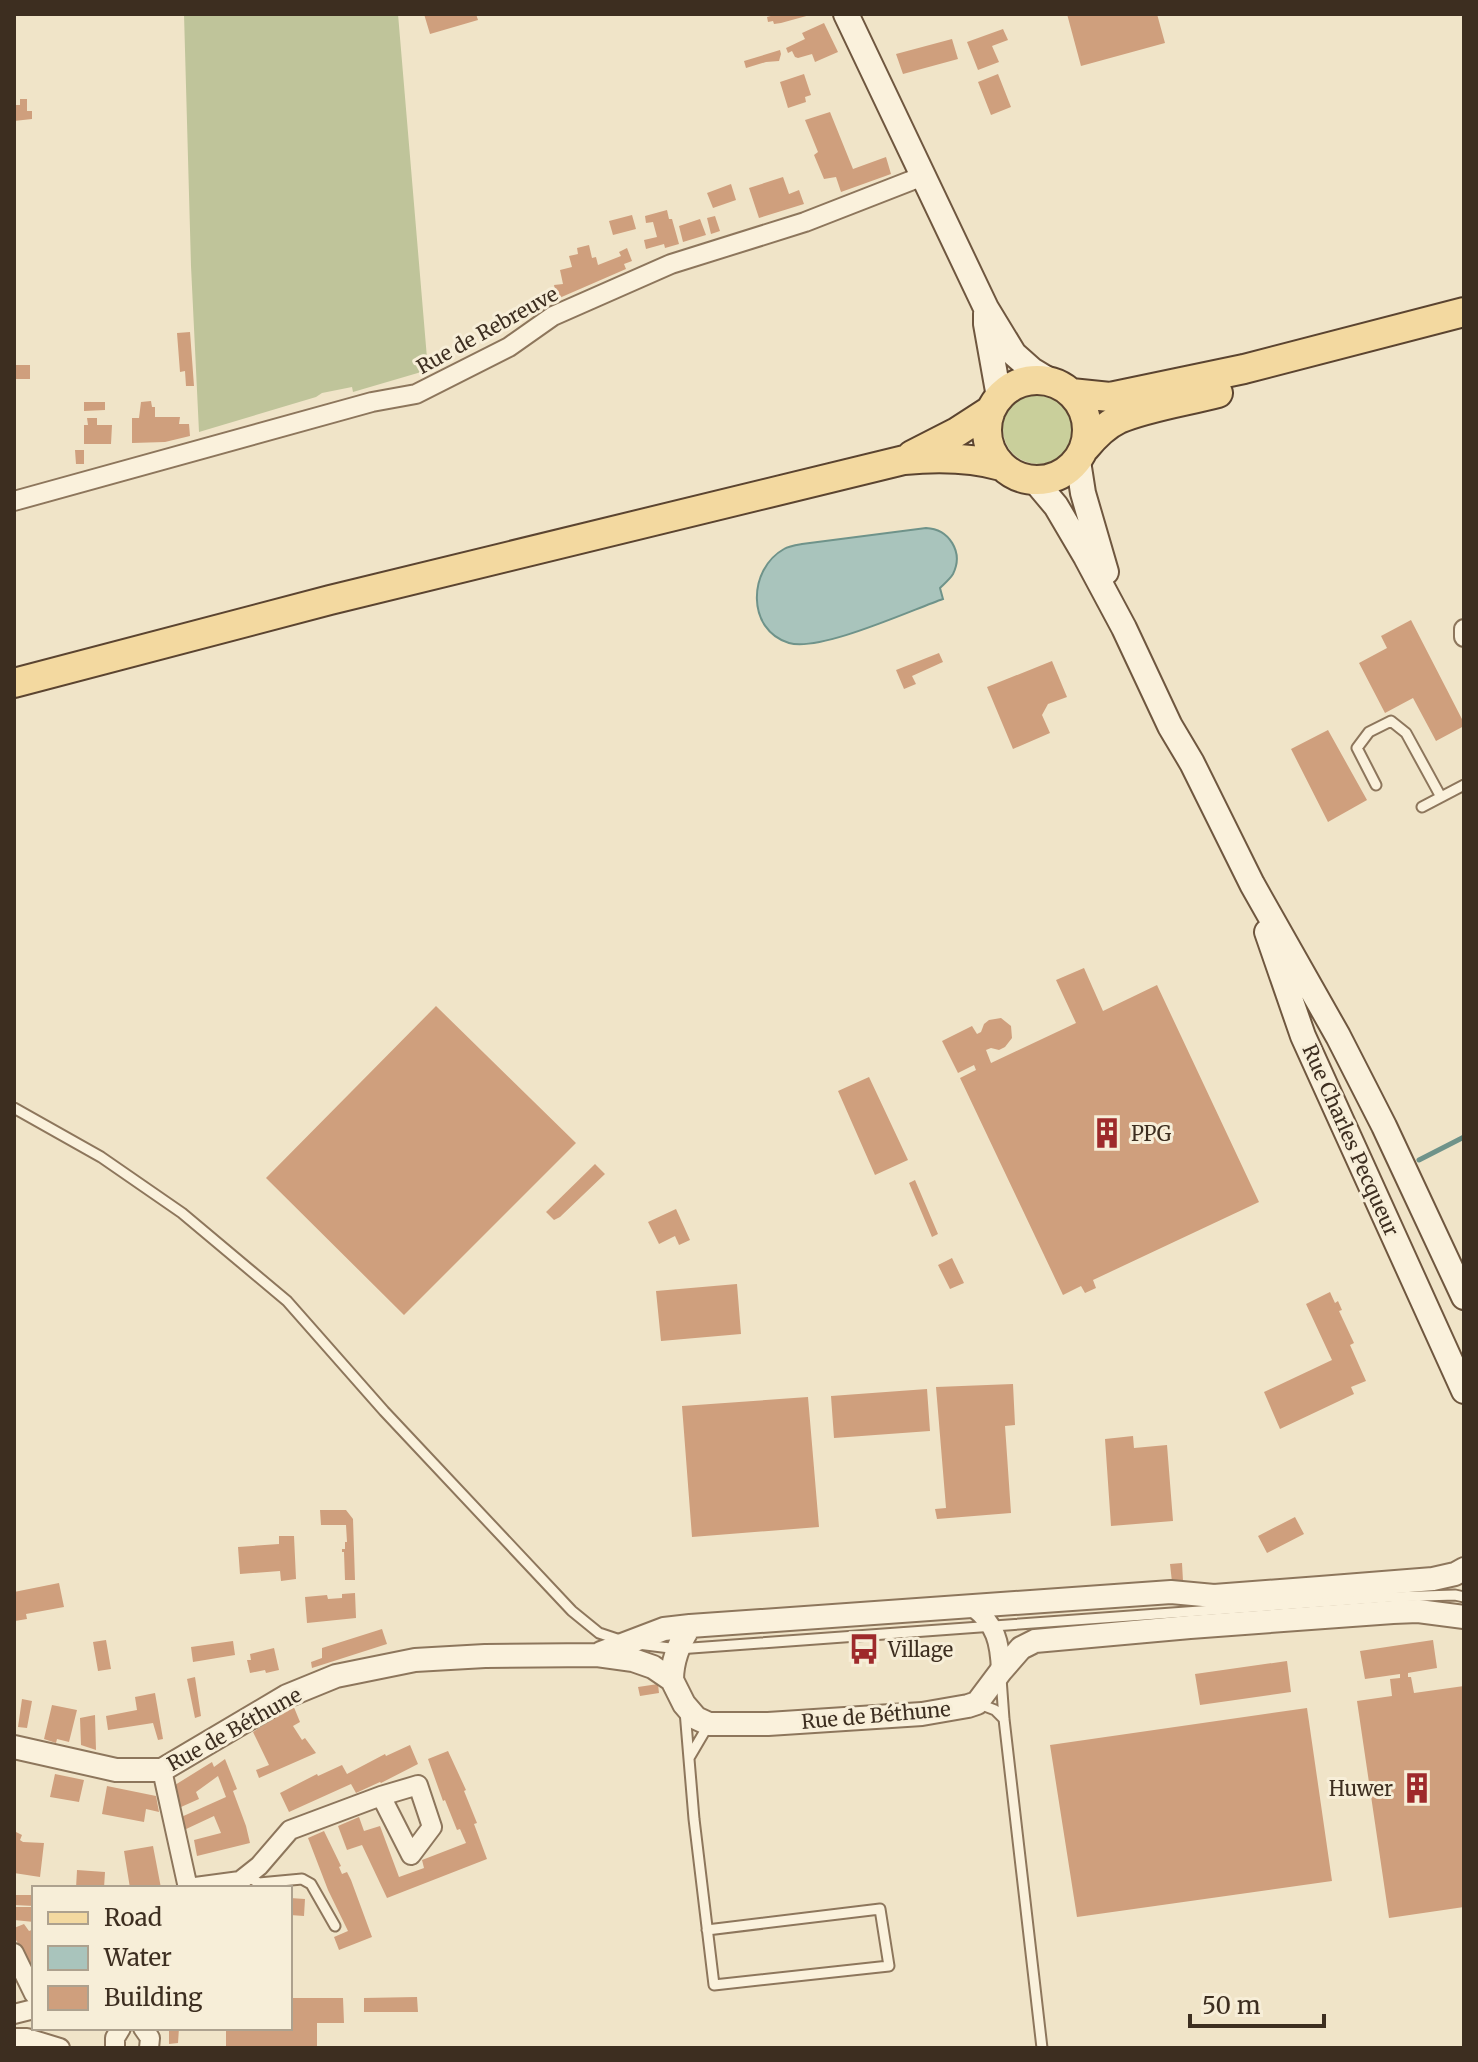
<svg xmlns="http://www.w3.org/2000/svg" width="1478" height="2062" viewBox="0 0 1478 2062" font-family="Merriweather,serif">
	<rect width="100%" height="100%" fill="#f0e4c8"/>
	<path fill="#c9cf9b" d="M1003 429a35 35 0 1 1 70 0a35 35 0 1 1-70 0Z"/>
	<path fill="#bfc49a" d="M184,14H398L428,370L353,392L352,387L322,393L316,397L199,432L191,266Z"/>
	<path fill="#a9c4bc" stroke="#6f938a" stroke-width="2" d="M926,528C949,529 964,552 953,574C950,579 944,584 940,588L943,599C909,611 820,652 789,643C746,630 748,569 784,549C789,546 796,545 802,544Z"/>
	<g fill="none" stroke-linecap="round" stroke-linejoin="round">
		<path stroke="#6f938a" stroke-width="5" d="M1419,1160L1464,1137"/>
	</g>
	<path fill="#cf9f7d" d="M424,14H476L478,20L430,34Z
		M778,14H810V15L781,23L774,24L773,21L768,22L767,17Z
		M1067,14H1157L1165,43L1081,66Z
		M824,23L838,52L815,62L812,54L798,58L795,57L792,51L788,53L786,48L805,39L802,33Z
		M1003,29L1008,40L992,46L999,62L978,70L967,42Z
		M952,39L958,59L903,74L896,54Z
		M780,50L781,54L779,61L766,62L746,68L744,61Z
		M804,74L811,95L805,97L806,102L788,108L780,82Z
		M998,74L1011,107L991,115L978,82Z
		M20,99H27V111H32V119L14,121V105H20Z
		M830,112L853,169L886,157L891,174L841,192L836,177L824,179L814,155L818,152L805,120Z
		M783,177L789,194L799,190L804,204L759,218L749,188Z
		M731,184L736,200L713,208L707,193Z
		M667,210L669,219H672L679,244L665,248L664,244L646,249L644,240L657,237L653,222L646,223L645,216Z
		M632,215L636,229L613,235L609,221Z
		M715,216L720,231L711,234L707,218Z
		M700,219L706,235L683,242L679,226Z
		M589,245L592,258L596,257L598,265L621,256L619,252L627,248L632,261L624,264L626,269L557,299L554,285L563,284L560,270L572,267L569,256L578,254L577,248Z
		M190,332L194,386H186L185,371L180,372L177,333Z
		M14,365H30V379H14Z
		M151,401L152,407H155V417H180L179,424H189L190,436L165,442L132,443V418H139L141,402Z
		M84,402H105V410L84,411Z
		M87,418H97V425H112L111,444H84V425H88Z
		M75,450H84V464H76Z
		M1411,620L1464,723V726L1436,741L1413,698L1385,713L1359,663L1387,648L1381,636Z
		M939,653L943,662L912,676L916,684L904,689L896,670Z
		M1052,661L1067,697L1048,704L1042,715L1050,733L1013,749L987,687Z
		M1328,730L1367,800L1328,822L1291,749Z
		M1084,968L1103,1011L1157,985L1259,1202L1093,1280L1096,1288L1085,1293L1081,1286L1063,1295L960,1078L976,1070L974,1065L958,1073L942,1041L972,1026L977,1034L981,1032L984,1024L989,1020L1001,1018L1011,1026L1012,1038L1005,1047L999,1050L991,1048L986,1050L991,1063L1076,1023L1056,980Z
		M436,1006L576,1143L404,1315L266,1178Z
		M869,1077L908,1160L875,1175L838,1091Z
		M595,1164L605,1174L560,1217L554,1220L546,1212Z
		M915,1180L938,1234L932,1237L909,1183Z
		M676,1209L690,1240L679,1245L675,1236L659,1244L648,1222Z
		M952,1258L964,1283L950,1289L938,1265Z
		M737,1284L741,1334L661,1341L656,1291Z
		M1330,1292L1335,1303L1338,1301L1342,1310L1339,1311L1354,1343L1350,1345L1366,1381L1351,1387L1354,1394L1280,1429L1264,1392L1332,1360L1306,1304Z
		M1013,1384L1015,1425L1005,1426L1011,1513L937,1519L935,1509L946,1508L936,1387Z
		M927,1389L930,1431L834,1438L831,1396Z
		M808,1397L819,1527L692,1537L682,1406Z
		M1133,1436L1134,1448L1167,1445L1173,1521L1111,1526L1105,1439Z
		M320,1510H346L353,1519L355,1580H345L344,1552H342V1549H345V1542H347L346,1525H321Z
		M1295,1517L1304,1534L1267,1553L1258,1536Z
		M279,1536H294L296,1579L281,1581L280,1571L240,1574L238,1547L279,1544Z
		M1182,1563L1183,1581L1172,1582L1170,1564Z
		M59,1583L64,1607L26,1614L27,1619L15,1621L14,1592Z
		M355,1593L356,1618L307,1623L305,1597L327,1595L328,1599L342,1598V1594Z
		M382,1629L387,1644L312,1668L311,1662L322,1658V1648Z
		M106,1640L111,1669L98,1671L93,1642Z
		M1433,1640L1437,1668L1408,1673V1677H1411L1414,1693L1464,1686V1907L1389,1918L1357,1701L1392,1696L1390,1679L1400,1678V1674L1365,1679L1360,1651Z
		M233,1641L235,1655L193,1662L191,1647Z
		M274,1648L279,1670L266,1673L265,1670L250,1673L247,1660H251L250,1654Z
		M1287,1661L1291,1692L1200,1705L1195,1674Z
		M195,1677L201,1716L195,1718L187,1679Z
		M658,1684L659,1693L640,1696L638,1687Z
		M155,1693L163,1739L158,1740L153,1723L108,1730L106,1716L137,1710L135,1697Z
		M22,1699L32,1701L27,1728L18,1727Z
		M52,1705L77,1710L69,1742L57,1739L56,1743L44,1739Z
		M293,1705L300,1722L293,1726L302,1740L305,1738L316,1753L259,1778L256,1770L269,1765L253,1732Z
		M1307,1708L1332,1881L1077,1917L1050,1745Z
		M95,1715L96,1750L81,1745L80,1718Z
		M410,1745L418,1764L381,1783L380,1782L356,1793L351,1784L289,1812L280,1793L317,1774L318,1776L342,1765L347,1774L385,1754L386,1756Z
		M448,1751L466,1790L464,1791L477,1823L474,1824L487,1859L387,1898L362,1845L347,1850L338,1826L359,1817L364,1831L380,1826L399,1877L424,1868L422,1860L466,1843L460,1829L457,1830L445,1800L443,1801L428,1759Z
		M225,1759L237,1789L233,1791L246,1826L250,1843L197,1856L194,1840L221,1833L214,1816L184,1830L179,1818L226,1797L218,1776L196,1792L199,1799L181,1807L177,1804L175,1785L212,1762L214,1767Z
		M55,1774L84,1780L79,1802L50,1797Z
		M107,1786L156,1796L159,1812L146,1809L144,1822L102,1814Z
		M14,1831L22,1835L20,1840L23,1842L44,1843L40,1877L14,1873Z
		M324,1831L341,1866L339,1867L342,1874L347,1872L351,1880L372,1937L339,1950L334,1937L348,1931L328,1890L308,1838Z
		M153,1846L161,1888H130L124,1851Z
		M77,1870L105,1872L104,1888H76Z
		M14,1895H34V1906L14,1905Z
		M290,1898L305,1899L304,1916L290,1915Z
		M14,1907H34V1922L14,1920Z
		M24,1924L29,1931L34,1929V1968L14,1937V1928Z
		M417,1997L418,2012H364V1998Z
		M290,1998H343L344,2023H317V2048H226V2028H290Z
		M169,2028H179L178,2043L169,2044Z"/>
	<g fill="none" stroke-linecap="round" stroke-linejoin="round">
		<defs>
			<path id="service" d="M1376,785L1357,748L1369,732L1391,721L1406,733L1441,797
				M1422,807L1464,785
				M14,1108L101,1157L182,1213L287,1301L384,1411L572,1611L599,1633L620,1640
				M638,1644L678,1649L1391,1597L1455,1595L1464,1597
				M1001,1678L1004,1719L1042,2048
				M977,1703L995,1710L1004,1719
				M685,1711L694,1819L714,1985L889,1966L880,1909L707,1930
				M689,1758L709,1724
				M246,1876L259,1883L302,1879L311,1884L335,1926"/>
			<path id="minor" d="M14,501L372,402L416,394L509,347L553,316L671,264L805,222L923,176
				M1464,629V637
				M973,1607C996,1625 1000,1642 1001,1671
				M162,1770L188,1888
				M188,1888L240,1881L259,1866L290,1830L381,1796L418,1785L432,1827L411,1855L381,1796
				M14,1953L34,1994
				M14,2014L34,2009
				M143,2028L150,2038L149,2048
				M14,2038H27L60,2048
				M115,2048V2038L121,2028"/>
			<path id="tertiary" d="M601,1653L664,1629L690,1626L1171,1592L1214,1596L1320,1588L1433,1579L1455,1574L1464,1569
				M672,1680C672,1660 679,1643 690,1626
				M14,1747L116,1770H162L287,1696L336,1676L415,1660L485,1656L597,1655L633,1660L653,1667L672,1680L684,1704L696,1718L709,1724H768L922,1714L968,1706L977,1703L1001,1671L1021,1648L1035,1641L1190,1627L1393,1612L1418,1611L1464,1617"/>
			<path id="secondary" d="M846,14L986,308L1014,354L1032,370L1052,382
				M986,314V324L999,397
				M1078,461L1083,493L1106,572
				M1035,481L1056,506L1086,557L1124,628L1170,726L1192,763L1252,884L1338,1036L1384,1126L1464,1297
				M1267,932L1303,1036L1464,1391"/>
			<path id="primary" d="M987 430a50 50 0 1 1 100 0a50 50 0 1 1-100 0Z
				M1071,393L1110,397L1244,369L1464,312
				M1085,448C1094,437 1106,425 1119,419C1147,407 1188,401 1218,393
				M912,455L957,432L991,410
				M14,683L330,600L904,460C936,457 970,457 1001,466"/>
		</defs>
		<use href="#service" stroke="#8d765c" stroke-width="13"/>
		<use href="#minor" stroke="#8d765c" stroke-width="22"/>
		<use href="#tertiary" stroke="#8d765c" stroke-width="26"/>
		<use href="#secondary" stroke="#6f573f" stroke-width="28"/>
		<use href="#primary" stroke="#5b4430" stroke-width="32"/>
		<use href="#service" stroke="#faf1dc" stroke-width="9"/>
		<use href="#minor" stroke="#faf1dc" stroke-width="18"/>
		<use href="#tertiary" stroke="#faf1dc" stroke-width="22"/>
		<use href="#secondary" stroke="#faf1dc" stroke-width="24"/>
		<use href="#primary" stroke="#f3d9a0" stroke-width="28"/>
	</g>
	<defs>
		<symbol id="building-bare" viewBox="-9 -9 18 18"><path d="M-4-6H4V6H1V3H-1V6H-4ZM-2.5-4.3h1.7v1.8h-1.7ZM.8-4.3h1.7v1.8H.8ZM-2.5-1h1.7V.8h-1.7ZM.8-1h1.7V.8H.8Z" fill="#9e2a2b" stroke="#f7eed8" stroke-width="2.5" paint-order="stroke"/></symbol>
		<symbol id="bus-bare" viewBox="-9 -9 18 18"><path d="M-5-6H5V4H4V6H2V4H-2V6H-4V4H-5ZM-3.5-4V0h7V-4ZM-3.5 1.2v1.5H-2V1.2ZM2 1.2v1.5H3.5V1.2Z" fill="#9e2a2b" stroke="#f7eed8" stroke-width="2.5" paint-order="stroke"/></symbol>
	</defs>
	<g fill-rule="evenodd">
		<use href="#building-bare" x="1085" y="1111" width="44" height="44"/>
		<use href="#bus-bare" x="842" y="1627" width="44" height="44"/>
		<use href="#building-bare" x="1395" y="1766" width="44" height="44"/>
	</g>
	<g text-anchor="middle" dominant-baseline="central" stroke-width="6" stroke-linejoin="round" paint-order="stroke">
		<g font-size="20" fill="#3d2e20" stroke="#f7eed8">
			<text transform="translate(487 330) rotate(-29)">Rue de Rebreuve</text>
			<text transform="translate(1351 1140) rotate(66)">Rue Charles Pecqueur</text>
			<text transform="translate(876 1715) rotate(-5)">Rue de Béthune</text>
			<text transform="translate(234 1729) rotate(-29)">Rue de Béthune</text>
		</g>
		<g font-size="20" fill="#3d2e20" stroke="#f7eed8" text-anchor="start">
			<text x="1131" y="1133">PPG</text>
			<text x="888" y="1649">Village</text>
			<text x="1393" y="1788" text-anchor="end">Huwer</text>
		</g>
	</g>
	<rect width="1478" height="2062" fill="none" stroke="#3d2e20" stroke-width="32"/>
	<rect x="32" y="1886" width="260" height="144" fill="#f7eed8" stroke="#ada18e" stroke-width="2"/>
	<rect x="48" y="1912" width="40" height="12" fill="#f3d9a0" stroke="#ada18e" stroke-width="2"/>
	<text x="104" y="1926" font-size="24" fill="#3d2e20">Road</text>
	<rect x="48" y="1946" width="40" height="24" fill="#a9c4bc" stroke="#ada18e" stroke-width="2"/>
	<text x="104" y="1966" font-size="24" fill="#3d2e20">Water</text>
	<rect x="48" y="1986" width="40" height="24" fill="#cf9f7d" stroke="#ada18e" stroke-width="2"/>
	<text x="104" y="2006" font-size="24" fill="#3d2e20">Building</text>
	<path d="M1190 2014v12h134v-12" fill="none" stroke="#3d2e20" stroke-width="4"/>
	<text x="1202" y="2014" font-size="24" fill="#3d2e20" stroke="#f7eed8" stroke-width="6" paint-order="stroke">50 m</text>
</svg>
